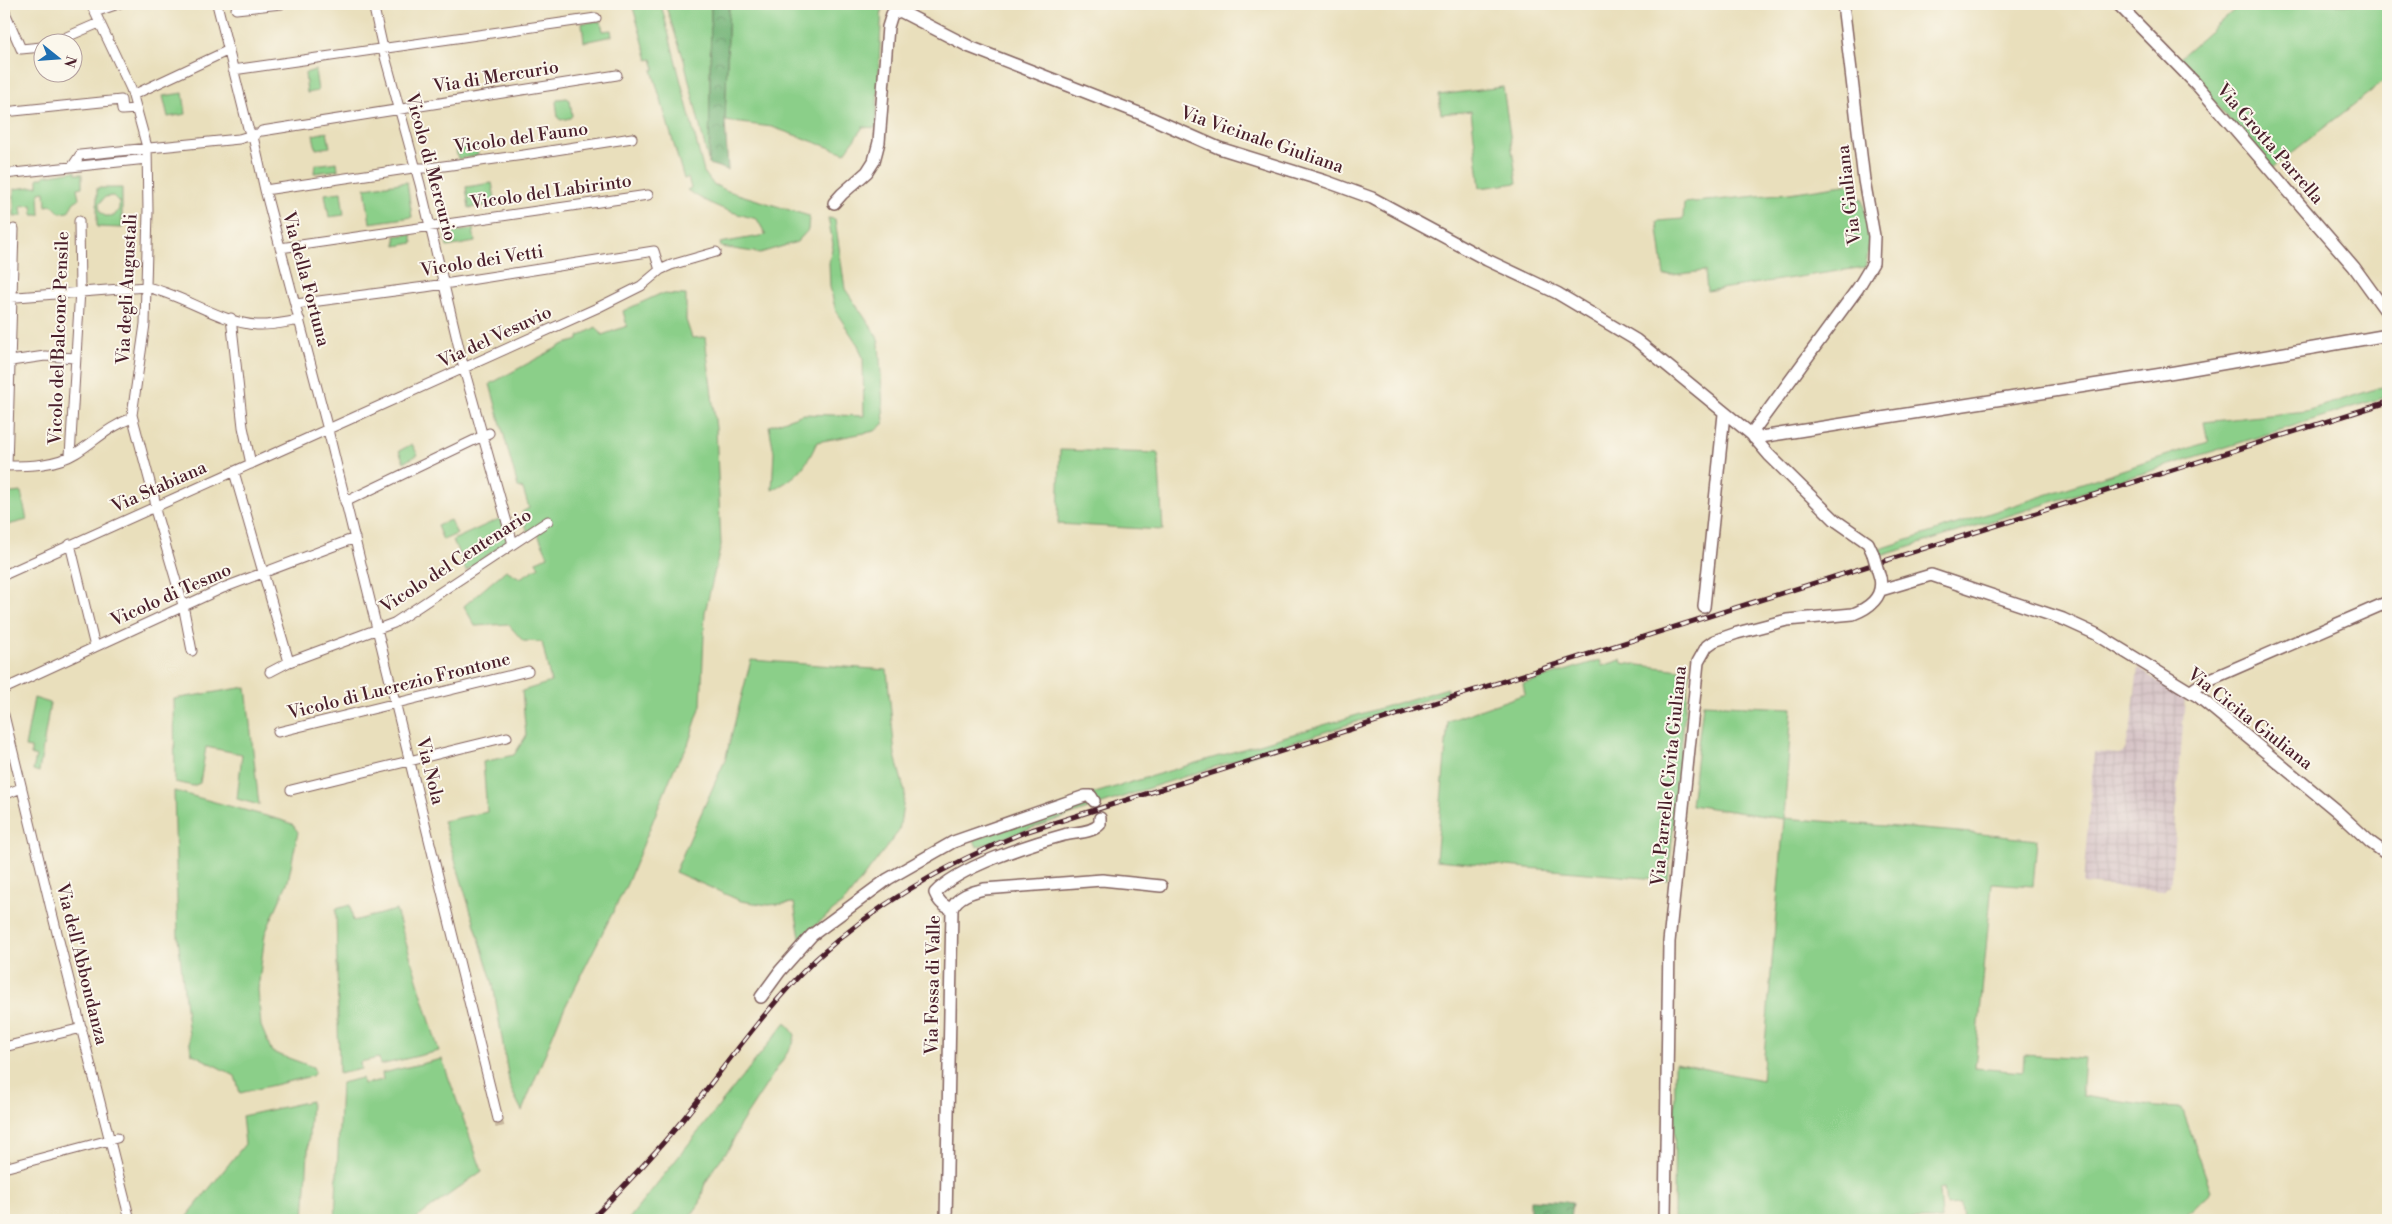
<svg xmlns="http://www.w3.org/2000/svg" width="2392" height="1224" viewBox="0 0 2392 1224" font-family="'Libre Bodoni',serif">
	<defs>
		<pattern id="industrial-grid" width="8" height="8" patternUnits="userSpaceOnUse" patternTransform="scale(1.25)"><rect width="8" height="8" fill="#d2bec2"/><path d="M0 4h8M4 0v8" fill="none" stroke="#b6a3a7"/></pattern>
		<pattern id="forest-crowns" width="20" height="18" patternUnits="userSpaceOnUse" patternTransform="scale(1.25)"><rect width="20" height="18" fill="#70b275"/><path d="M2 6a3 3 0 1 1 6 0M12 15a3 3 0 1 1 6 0" fill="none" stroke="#5e9060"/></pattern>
	</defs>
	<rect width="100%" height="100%" fill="#fbf7ec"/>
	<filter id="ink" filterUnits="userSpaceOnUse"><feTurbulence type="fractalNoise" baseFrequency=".02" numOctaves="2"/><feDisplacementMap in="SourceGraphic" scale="10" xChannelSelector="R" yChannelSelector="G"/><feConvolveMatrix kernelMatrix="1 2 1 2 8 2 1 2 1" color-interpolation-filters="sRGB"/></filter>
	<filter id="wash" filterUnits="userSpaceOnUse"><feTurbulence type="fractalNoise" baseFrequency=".0096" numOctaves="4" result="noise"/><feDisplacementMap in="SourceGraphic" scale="20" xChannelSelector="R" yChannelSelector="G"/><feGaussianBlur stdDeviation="1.12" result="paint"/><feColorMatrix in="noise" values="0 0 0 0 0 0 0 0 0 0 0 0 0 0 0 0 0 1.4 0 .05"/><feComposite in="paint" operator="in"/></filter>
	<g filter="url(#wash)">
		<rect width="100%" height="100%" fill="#e9dfbc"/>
		<path fill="url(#industrial-grid)" d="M2138,668L2162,684L2173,693L2185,697L2172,869L2170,885L2163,891L2083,884L2094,752L2120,754L2125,750L2131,725Z"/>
		<path fill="#8bcf89" stroke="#6a775a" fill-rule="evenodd" d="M632,4H661L704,172L713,184L728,191L809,216L808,230L797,242L760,253L721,247L720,243L766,235L757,219C731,213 710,205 687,190L691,188L688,178L684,179L652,70L655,69L652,59L648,60Z
			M665,4H711L709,164L684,60Z
			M729,4H882L876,128L863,127L845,153L772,127L725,121Z
			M2241,4H2388V78L2272,168L2177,60Z
			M601,21L603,31L611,30L612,36L584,42L582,23Z
			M315,70L318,91L307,93L305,73Z
			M1503,87L1517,183L1480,188L1471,111L1441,114L1439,95Z
			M183,93L186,114L168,117L163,96Z
			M567,98L570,100L572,116L570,118L561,120L558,118L556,102L558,99Z
			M327,132L330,147L316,149L313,135Z
			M476,145L478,155L458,159L456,150Z
			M337,162L338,170L314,173L315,165Z
			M75,171L76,174H82V187L77,188L79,199L74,202L68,212L60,213L52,205L46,206L45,192L39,193L40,215H33L32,205L21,206L22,216L14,217V189L38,186V178H44V176Z
			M407,182L412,217L370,223L365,188Z
			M492,183L496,204L469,208L466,187Z
			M1857,183L1859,199L1862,198C1867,221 1872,245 1865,267L1707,291L1705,271L1664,276L1657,221L1683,219L1684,203L1789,193Z
			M97,188H122V228L97,227ZM113,196L119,202V209L114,216H105L100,212L99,204L105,197Z
			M341,192L344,215L329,217L325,194Z
			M828,218L835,219L845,289L876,334L879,343L884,423L875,431L817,442C806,467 797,478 772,490L774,452L769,426L803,414L864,416L863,358L858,345L836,312L830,287L829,262L833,244Z
			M473,229L475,242L447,247L445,234Z
			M411,234L413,243L396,246L395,236Z
			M660,294L686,295V320L692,338L705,337L716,428L721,545L705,612L701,705L688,745L674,769L627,884L561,1015L522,1111L510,1087L493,984L443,821L487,812L483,762L514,755L526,736L522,691L551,682L542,642L523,641L508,624L475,626L464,606L506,570L520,578L539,567L536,561L548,556L536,530L528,534L522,512L529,508L523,489L518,487L490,384L562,345L578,340V337L596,327L602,335L627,326L623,311Z
			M2388,385V396L1881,556L1880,549L2208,442L2204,422L2306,411Z
			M412,444L418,455L404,462L399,451Z
			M1060,450L1158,453L1163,530L1058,524Z
			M21,492L27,520L4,526V494Z
			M501,518L507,541L466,571L453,540Z
			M450,520L457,534L443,540L437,526Z
			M751,660L887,670L895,755L905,793L899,831L845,901L800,938L794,903L768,905L741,901L675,872L725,760Z
			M1600,660L1602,666L1621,660L1622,663L1689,671L1668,880L1436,860L1448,721L1525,694L1523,684Z
			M246,687L259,805L237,799L242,754L206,747L200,783L193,786L175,782L174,699Z
			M1448,688L1447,693L1149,788L977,847L974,840L1095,793Z
			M34,698L50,703L39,772L33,770L36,757L31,755V748L25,747Z
			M1703,704L1792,708L1784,818L1972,833L2037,840L2033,886L1992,883L1975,1068L2023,1072L2024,1055L2085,1059L2082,1096L2157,1107L2182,1108L2211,1191L2181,1220H1963L1961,1204L1946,1205L1944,1189L1939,1190L1941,1220L1674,1219L1675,1063L1762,1080L1784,819L1691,805Z
			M174,791L281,820L292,824L298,832L288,881L265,934L258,990L261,1026L272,1052L313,1067L315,1072L312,1076L240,1093L235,1076L191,1053L178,937Z
			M350,905L353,921L396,910L439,1051L380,1065L379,1058L360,1062L361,1069L339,1074L336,909Z
			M786,1022L795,1035L793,1044L740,1125L730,1147L714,1168L704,1186L700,1203L688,1220H628Z
			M442,1059L482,1171L414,1220H335L341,1083L362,1078L363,1084L383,1080L382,1073Z
			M311,1101L304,1220H184L245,1144L242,1116Z"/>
		<path fill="url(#forest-crowns)" stroke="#5d6850" d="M711,4H729L725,121L728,170L709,164Z
			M1530,1200L1572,1202L1570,1220H1530Z"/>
	</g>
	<g filter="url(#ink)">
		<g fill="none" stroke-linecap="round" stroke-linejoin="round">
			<path stroke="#c9b99f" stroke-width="9" stroke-dasharray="9 4.5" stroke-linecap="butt" d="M498,1119L500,1127"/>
			<defs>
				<path id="pedestrian" d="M91,4L131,89L147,147L148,211L145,324L132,415L155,501L156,513L183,605L192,651
					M217,4L248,128L254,141L265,190L327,426L498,1119
					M373,4L384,53L420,184L464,369L513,544
					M236,9L281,4
					M4,10L21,49L42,47
					M95,12L118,4
					M55,42L99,23
					M233,70L596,18
					M133,95L229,50
					M4,112L121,100L122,110L137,109
					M262,131L617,75
					M72,167L80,155L239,139L256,134
					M4,174L147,159
					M265,190L413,168H429L524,155L632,138
					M280,248L648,195
					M4,298L146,287C182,294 221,323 257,325C271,326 286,322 300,320
					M296,304L425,287L654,251L660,270
					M231,318L243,427L251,464
					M4,362L45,356L75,358
					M70,456L80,290L79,221
					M4,466C28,466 55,466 76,453C95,441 110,426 132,418
					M7,466L14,229
					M234,472L289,662
					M345,502L489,433
					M70,544L95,647
					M4,575L597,308L641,286L660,270L671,265L716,252
					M270,672L289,662L394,623L548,521
					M4,689L223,588L355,538
					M4,715L52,913L130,1220
					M278,732L528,671
					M291,790L507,737
					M4,795L21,788
					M4,1047L82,1028
					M4,1168L117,1138"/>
				<path id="minor" d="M2118,4L2196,84L2354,267L2388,314
					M834,203L842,194L867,172L874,161L879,142L888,27L892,14L900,11L970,47L1144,115L1219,148L1325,181L1372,198L1487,260L1557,293L1636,340L1751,434L1769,455L1835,520L1868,543L1873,554
					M1751,434L1858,288L1873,263L1874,236L1864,180L1843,4
					M1754,438L2175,372L2388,335
					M1881,590L1931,575L2063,619L2096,634L2199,697L2338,812L2370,842L2388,855
					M1704,607L1724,414
					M2191,691L2204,682L2388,602
					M952,909C943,906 939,902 935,893C958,867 1030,844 1064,835C1076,832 1092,833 1100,824V818
					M761,997L780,971L812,935L888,879L953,842L1085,796H1091L1094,801
					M946,1220L952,909C957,896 972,892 984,889L1102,880L1161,886
					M1665,1220L1669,942L1698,662L1707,646L1714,641L1737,633L1787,620L1853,614C1869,608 1884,597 1880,578"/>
			</defs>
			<use href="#pedestrian" stroke="#82625e" stroke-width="11"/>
			<use href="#minor" stroke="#82625e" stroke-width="14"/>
			<use href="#pedestrian" stroke="#fff" stroke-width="9"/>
			<use href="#minor" stroke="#fff" stroke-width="11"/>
			<defs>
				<path id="rail" d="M591,1220C626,1184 661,1148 692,1108C732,1057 769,1004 816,959C877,903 948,863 1025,832L2388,402"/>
			</defs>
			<use href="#rail" stroke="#4a1f2b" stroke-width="5"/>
			<use href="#rail" stroke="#fbf7ec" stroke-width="3" stroke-dasharray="9" stroke-linecap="butt"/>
			<defs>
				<path id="minor-bridge" d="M1873,554L1880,578"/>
			</defs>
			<use href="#minor-bridge" stroke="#82625e" stroke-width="14" stroke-linecap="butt"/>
			<use href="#minor-bridge" stroke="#fff" stroke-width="11"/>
		</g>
	</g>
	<g text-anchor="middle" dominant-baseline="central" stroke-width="4" stroke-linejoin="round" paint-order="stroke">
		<g font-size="18" fill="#4a1f2b" stroke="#fbf7ec">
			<text transform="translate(496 77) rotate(-9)">Via di Mercurio</text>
			<text transform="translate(521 138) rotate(-8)">Vicolo del Fauno</text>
			<text transform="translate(1262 140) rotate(19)">Via Vicinale Giuliana</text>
			<text transform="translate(2270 144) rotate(49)">Via Grotta Parrella</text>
			<text transform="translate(431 167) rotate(75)">Vicolo di Mercurio</text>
			<text transform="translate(551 192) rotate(-8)">Vicolo del Labirinto</text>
			<text transform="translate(1849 195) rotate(-97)">Via Giuliana</text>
			<text transform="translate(482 261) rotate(-9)">Vicolo dei Vetti</text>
			<text transform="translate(306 279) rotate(75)">Via della Fortuna</text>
			<text transform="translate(127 289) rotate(-87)">Via degli Augustali</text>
			<text transform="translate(495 337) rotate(-25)">Via del Vesuvio</text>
			<text transform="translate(59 338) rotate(-88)">Vicolo del Balcone Pensile</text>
			<text transform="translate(159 487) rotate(-24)">Via Stabiana</text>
			<text transform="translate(456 561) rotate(-33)">Vicolo del Centenario</text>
			<text transform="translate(171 595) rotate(-24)">Vicolo di Tesmo</text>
			<text transform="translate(399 686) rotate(-14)">Vicolo di Lucrezio Frontone</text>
			<text transform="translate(2250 719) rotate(38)">Via Cicita Giuliana</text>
			<text transform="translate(430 771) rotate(76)">Via Nola</text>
			<text transform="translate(1669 776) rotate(-84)">Via Parrelle Civita Giuliana</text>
			<text transform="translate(82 964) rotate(76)">Via dell'Abbondanza</text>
			<text transform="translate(933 985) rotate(-89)">Via Fossa di Valle</text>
		</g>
	</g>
	<rect width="2392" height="1224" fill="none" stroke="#fbf7ec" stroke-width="20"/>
	<g transform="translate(58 58) rotate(107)"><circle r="24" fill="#fbf7ec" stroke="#b4a19f"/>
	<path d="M0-4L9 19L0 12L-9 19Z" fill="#1f6fb2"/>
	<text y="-8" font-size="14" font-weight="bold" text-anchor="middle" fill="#4a1f2b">N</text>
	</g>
</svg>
